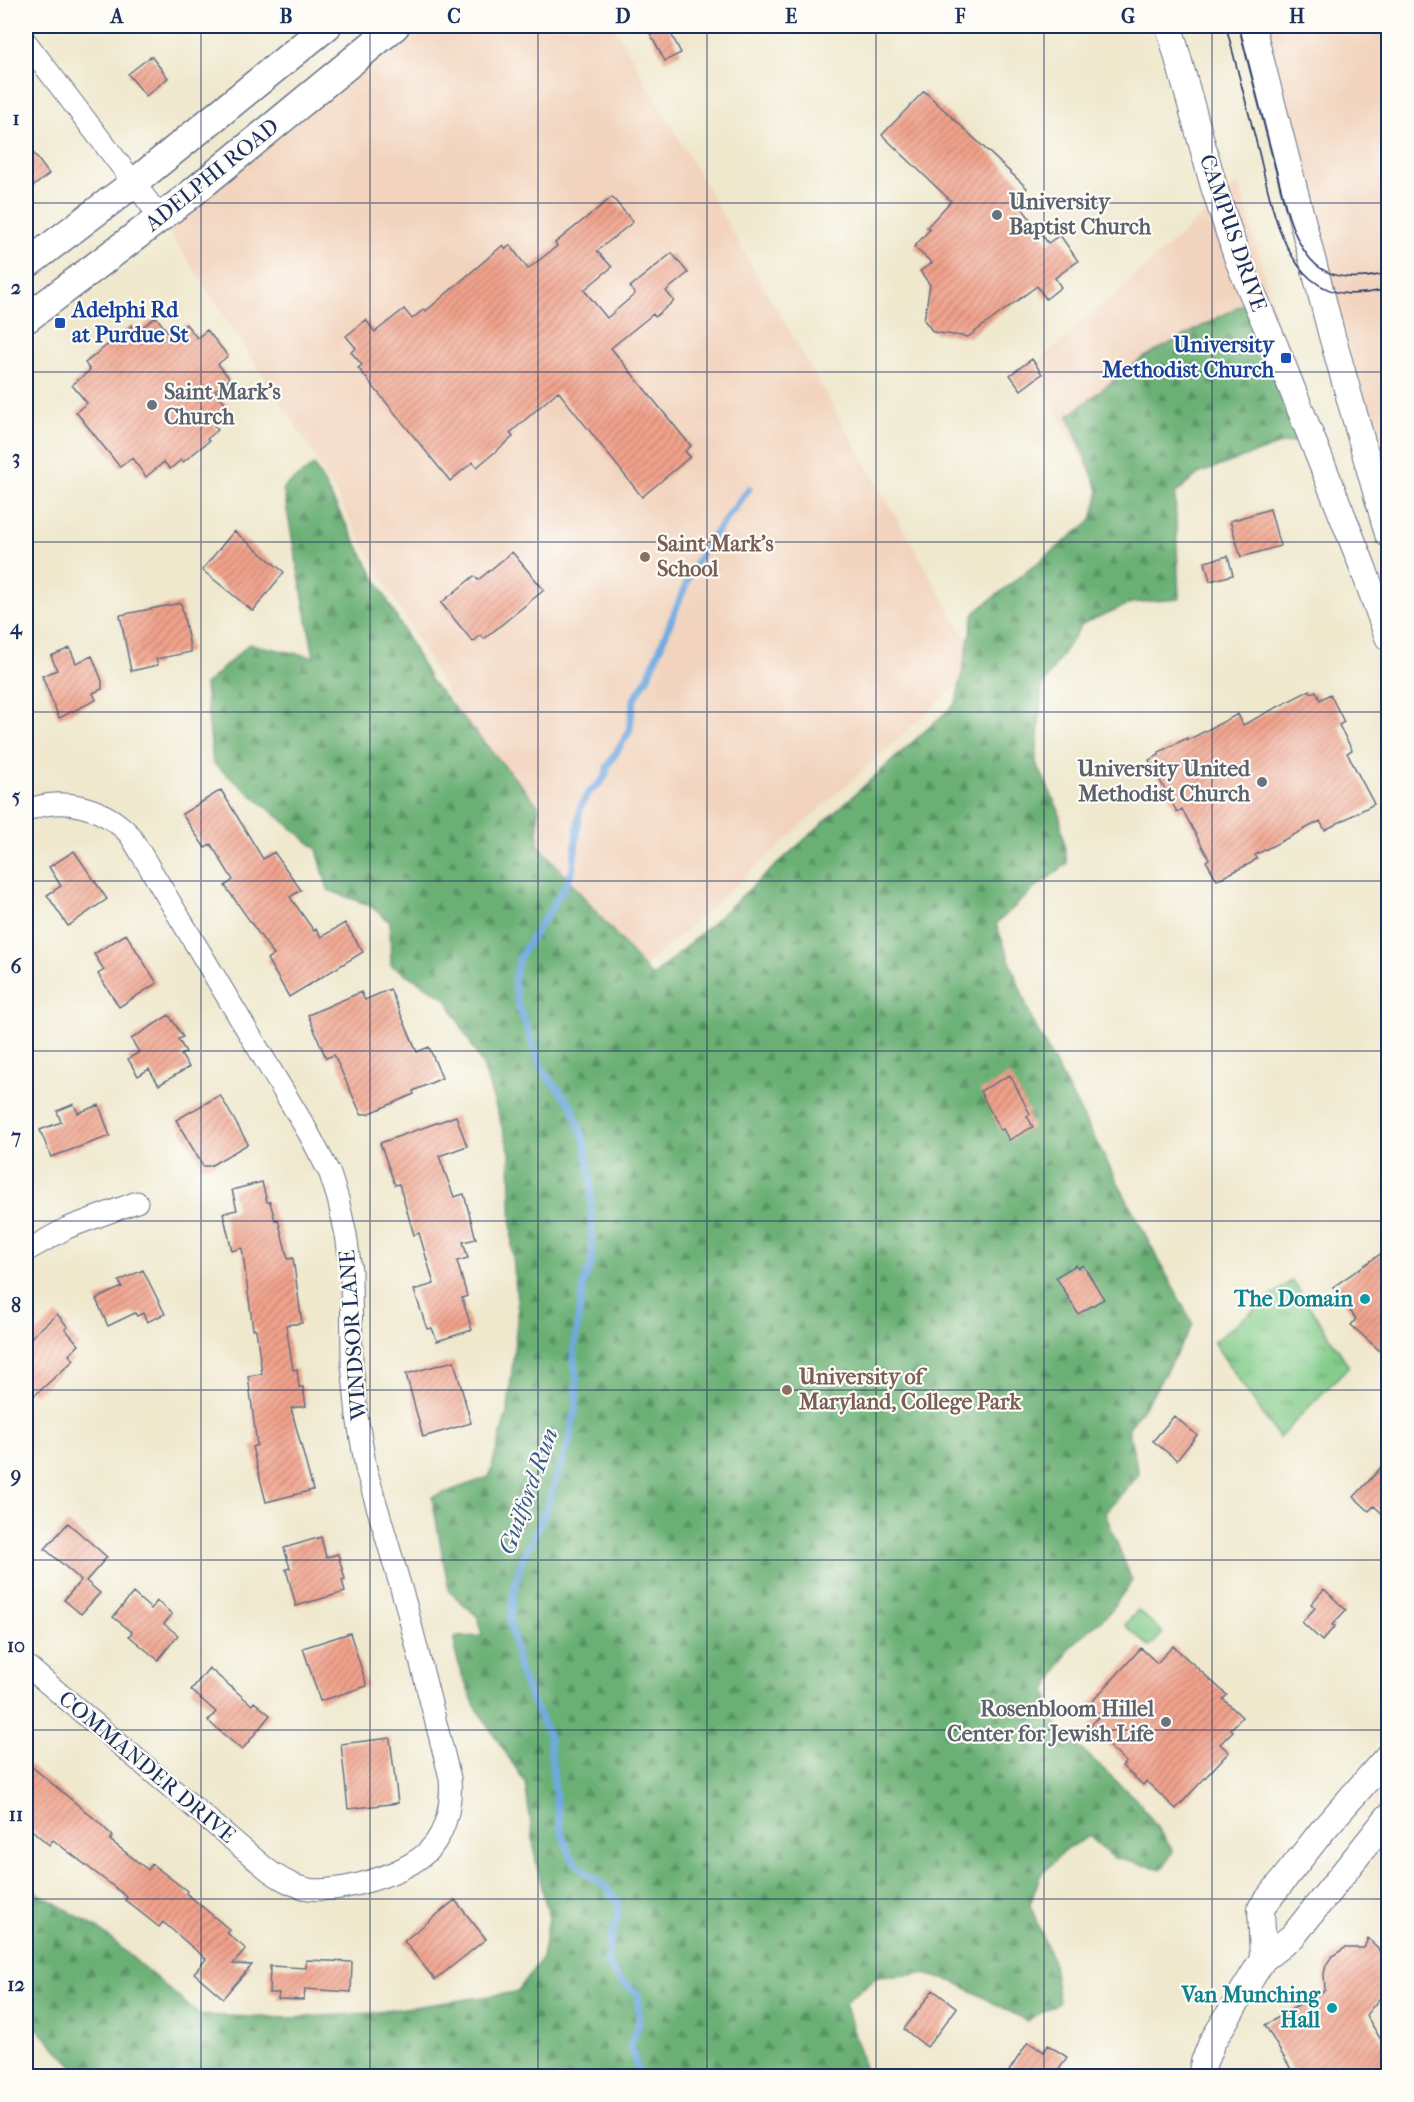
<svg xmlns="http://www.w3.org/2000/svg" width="1414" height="2102" viewBox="0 0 1414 2102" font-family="'IM FELL French Canon',serif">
	<defs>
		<pattern id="forest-firs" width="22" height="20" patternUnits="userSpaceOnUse" patternTransform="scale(1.5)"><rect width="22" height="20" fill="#6ab075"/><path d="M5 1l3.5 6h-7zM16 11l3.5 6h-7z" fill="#569063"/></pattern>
		<pattern id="park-tufts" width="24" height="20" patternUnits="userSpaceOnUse" patternTransform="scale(1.5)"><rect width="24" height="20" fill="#83cc89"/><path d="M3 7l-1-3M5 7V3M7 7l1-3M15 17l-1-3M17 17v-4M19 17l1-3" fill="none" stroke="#6aa673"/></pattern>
		<pattern id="building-hatch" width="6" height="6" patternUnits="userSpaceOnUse" patternTransform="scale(1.5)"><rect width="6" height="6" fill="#f1a28b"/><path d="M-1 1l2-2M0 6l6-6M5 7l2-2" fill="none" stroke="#c28475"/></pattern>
	</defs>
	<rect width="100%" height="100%" fill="#fdfcf7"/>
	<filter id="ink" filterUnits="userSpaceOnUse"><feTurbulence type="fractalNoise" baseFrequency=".0167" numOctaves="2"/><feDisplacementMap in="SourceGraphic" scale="12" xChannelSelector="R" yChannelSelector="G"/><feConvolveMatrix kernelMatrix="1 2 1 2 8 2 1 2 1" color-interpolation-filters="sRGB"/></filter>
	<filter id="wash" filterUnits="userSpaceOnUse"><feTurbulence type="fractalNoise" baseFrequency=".008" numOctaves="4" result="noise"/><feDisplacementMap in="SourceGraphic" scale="24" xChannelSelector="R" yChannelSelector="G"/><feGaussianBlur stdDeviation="1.35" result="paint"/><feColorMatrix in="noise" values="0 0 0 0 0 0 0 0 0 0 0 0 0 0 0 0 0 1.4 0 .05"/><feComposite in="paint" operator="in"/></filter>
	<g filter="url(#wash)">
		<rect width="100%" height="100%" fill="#efe8cd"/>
		<path fill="#f2d4be" d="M395,26H614L981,664L615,994L311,450L160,217Z
			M1265,26H1388V496L1302,164Z
			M1239,183L1303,415L1089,473L1033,367Z"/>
		<path fill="#83cc89" stroke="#4f7e74" stroke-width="1.5" d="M1138,1610L1163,1633L1150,1647L1125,1625Z"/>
		<path fill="url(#forest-firs)" stroke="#42706a" stroke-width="1.5" d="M1262,294L1298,441L1277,445L1198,474L1175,494L1179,599L1131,603L1082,624L1042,686L1036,762L1059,811L1067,864L1035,888L996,924L1032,1020L1193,1325L1152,1395L1128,1429L1139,1474L1105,1513L1132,1581L1108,1614L1071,1646L1046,1691L1059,1728L1141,1804L1173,1851L1162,1869L1114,1858L1089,1836L1066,1849L1040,1876L1030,1905L1052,1959L1059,2002L1027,2021L955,1982L924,1974L877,1977L845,2002L864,2068L871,2076H83L26,2017V1886L99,1929L199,2015L291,2018L371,2013L517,1992L542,1958L549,1918L536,1861L525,1782L475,1706L462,1675L455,1651V1637L482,1636L478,1617L449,1591L432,1497L489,1477L508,1409L518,1311L512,1246L510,1152L483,1066L446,998L391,965L390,922L369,905L328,890L317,849L213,763L205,685L249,644L314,657L283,488L314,465L431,681L538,805V844L652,977L956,703L974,613L1092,520L1099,491L1068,416L1141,359Z"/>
		<path fill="url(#park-tufts)" stroke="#4f7e74" stroke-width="1.5" d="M1292,1280L1349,1366L1279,1438L1213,1342Z"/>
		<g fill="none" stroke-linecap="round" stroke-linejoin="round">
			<path stroke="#6ea9df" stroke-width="7" d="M640,2076L630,2046L639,2023L638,1994L617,1977L607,1963L609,1945L617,1920L618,1903L605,1886L583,1870L571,1857L562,1834L557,1808L549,1737L520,1674L510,1621L515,1585L523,1557L542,1520L569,1442L576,1407L577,1380L573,1353L584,1283L592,1262L591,1179L585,1142L572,1106L543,1071L517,1002L514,980L519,958L566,885L573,868L580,808L588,793L601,782L606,775L607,767L629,732L634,699L648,677L691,572L705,547L749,489"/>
		</g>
		<g id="blocks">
			<path fill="url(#building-hatch)" d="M646,26H667L681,53L665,61Z
				M151,56L168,78L146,96L128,74Z
				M924,91L1027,188L1016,200L1048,243L1060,235L1078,261L1055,278L1061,287L1046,299L1037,286L968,337L933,332L924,320L930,285L920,271L932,263L914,247L930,229L927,227L951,201L882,135Z
				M26,143L49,174L26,192Z
				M612,197L633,222L597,251L612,267L584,290L607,318L635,294L630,287L672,253L688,273L666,291L674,301L655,317L653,314L611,348L691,446L685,451L690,457L642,497L558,391L510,433L513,437L477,467L473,462L450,481L358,368L362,365L351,352L356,348L346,336L366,320L375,332L404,309L412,319L424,309L426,311L503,245L506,249L510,245L528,269L557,246L555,243Z
				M156,317L171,336L186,324L197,338L207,330L228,356L218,364L230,379L215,390L230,409L212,423L218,430L207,439L209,441L183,462L181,460L170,469L164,462L146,477L132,458L120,467L76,412L87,403L72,385L90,370L85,363L132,325L137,331Z
				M1032,359L1042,374L1021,390L1010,375Z
				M1270,509L1280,546L1241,557L1230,521Z
				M234,531L284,572L253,611L202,570Z
				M512,552L544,590L484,639L481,635L473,642L441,603L474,576L478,580Z
				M1228,556L1233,575L1210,581L1205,562Z
				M181,603L191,652L156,659L158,665L131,671L120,615Z
				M70,648L76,663L92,656L102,681V689L93,693L96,700L59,718L42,676L57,670L51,656Z
				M1310,690L1311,693L1316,691L1320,700L1330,694L1344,722L1339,725L1352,750L1347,753L1374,804L1325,830L1320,821L1255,855L1257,858L1251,863L1217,880L1206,861L1209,859L1182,809L1177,812L1149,760L1159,755V752L1187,738L1188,740L1238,714L1243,725Z
				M221,790L263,859L274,852L301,890L290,897L314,931L316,929L321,937L345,923L363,952L289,997L267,959L274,955L225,886L233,880L211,844L205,848L182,814Z
				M74,851L107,899L68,926L47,895L61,886L49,867Z
				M126,934L157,983L119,1007L98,974L104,970L94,954Z
				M390,989L417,1052L429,1047L442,1078L413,1091L414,1094L368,1114H361L334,1055L326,1058L308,1015L361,992L365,1000Z
				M169,1015L183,1037L178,1039L186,1052L181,1055L189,1067L159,1085L149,1069L138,1076L128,1059L139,1052L131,1039Z
				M1010,1075L1030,1114L1027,1116L1033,1127L1009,1140L1003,1129L1000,1130L980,1091Z
				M220,1095L248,1144L210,1166H203L176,1120Z
				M74,1104L78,1113L99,1105L110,1136L51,1157L40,1130L61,1122L57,1111Z
				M456,1116L467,1146L439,1156L454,1197L464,1194L476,1239L463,1242L468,1258L457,1261L467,1296L462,1298L472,1330L437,1341L432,1328L427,1329L414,1290L434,1284L419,1233L414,1235L399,1184L395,1185L380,1143Z
				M262,1182L267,1202H270L275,1220L278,1219L288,1259L293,1258L302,1323L286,1325L293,1370L297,1369L299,1387H303L306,1406L291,1408L313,1490L266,1502L252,1447L257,1445L248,1376L262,1374L256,1329H253L242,1248L232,1251L223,1213L237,1210L232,1190Z
				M1389,1248V1359L1351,1325L1356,1319L1333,1287Z
				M1076,1265L1078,1268L1083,1265L1104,1299L1078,1314L1056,1277Z
				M143,1270L165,1314L147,1322L143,1313L137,1316L135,1313L108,1326L96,1299L122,1287L119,1281Z
				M57,1314L68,1327L65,1329L79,1345L69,1355L74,1360L35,1395L26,1385V1342Z
				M454,1361L471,1423L423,1437L406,1374Z
				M1174,1416L1197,1435L1177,1460L1153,1441Z
				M1389,1459V1520L1374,1506L1369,1511L1354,1497Z
				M68,1523L107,1557L86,1581L100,1593L81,1614L64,1600L81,1580L45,1549Z
				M321,1537L326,1557L338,1554L345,1579L342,1580L345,1592L296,1606L286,1569L290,1568L284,1548Z
				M1324,1589L1346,1610L1332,1625L1335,1626L1322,1641L1302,1622L1315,1608L1311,1604Z
				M133,1593L151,1609L157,1601L172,1614L164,1624L178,1635L158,1660L129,1636L132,1632L113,1617Z
				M350,1633L367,1686L320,1701L303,1648Z
				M1173,1646L1227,1695L1223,1699L1242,1717L1231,1729L1233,1731L1220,1744L1229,1752L1176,1809L1146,1781L1143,1785L1122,1766L1126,1762L1089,1728L1100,1715L1089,1705L1141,1648L1157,1663Z
				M209,1668L252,1705L254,1702L270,1715L242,1750L208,1721L216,1712L191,1690Z
				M390,1738L398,1803L348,1809L341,1744Z
				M26,1762L96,1820L113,1836L110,1840L148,1870L152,1864L187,1891L186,1893L230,1930L227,1933L246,1949L233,1964L252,1965L223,1998L194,1973L206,1959L163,1922L159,1927L125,1900L127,1897L53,1840L49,1845L26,1825Z
				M455,1900L486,1939L435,1980L404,1941Z
				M1368,1938L1378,1948L1389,1973V1987L1366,2015L1389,2053V2076H1295L1265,2025L1325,1990L1324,1974L1326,1965L1332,1956L1345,1948H1364Z
				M306,1960L352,1962L351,1992L305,1989L304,2000L278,1999L279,1993H269L270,1966L306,1968Z
				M933,1990L957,2008L927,2047L904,2029Z
				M1028,2042L1044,2052L1048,2045L1067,2057L1055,2076H1019L1009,2071Z"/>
		</g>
	</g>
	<g filter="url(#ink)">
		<use href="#blocks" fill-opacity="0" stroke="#657085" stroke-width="1.5"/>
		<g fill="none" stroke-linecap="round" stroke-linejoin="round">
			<defs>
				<path id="minor" d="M26,42L160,217
					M26,811C61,795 104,807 130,835L308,1132L330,1174L338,1199L346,1235L351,1270L352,1364L357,1416L366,1469L406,1605L450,1778C452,1803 447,1831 429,1850C408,1873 340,1894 309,1889C294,1887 281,1879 268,1870L26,1665
					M26,1251L67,1228L137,1202"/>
				<path id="tertiary" d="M1169,26L1214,187L1238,260L1275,346L1362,565L1388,637
					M1252,26L1332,336L1388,534
					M1263,1959L1261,1908L1322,1831L1388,1756
					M1201,2076L1204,2062L1212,2042L1263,1959L1293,1936L1388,1817"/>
				<path id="secondary" d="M26,265L134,183L327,26
					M26,319L186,198L395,26"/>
			</defs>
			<use href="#minor" stroke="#657085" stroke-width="23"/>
			<use href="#tertiary" stroke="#657085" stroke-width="28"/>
			<use href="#secondary" stroke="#657085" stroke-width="31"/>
			<use href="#minor" stroke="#fff" stroke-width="21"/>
			<use href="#tertiary" stroke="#fff" stroke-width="26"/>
			<use href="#secondary" stroke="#fff" stroke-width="28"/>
			<path stroke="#1b2f5e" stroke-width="1.5" d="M1226,26C1236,64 1246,102 1256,141C1267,182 1276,250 1311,279C1335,299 1360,295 1388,289
				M1239,26L1286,208C1303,267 1327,288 1388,273"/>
		</g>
	</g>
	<path fill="none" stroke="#1b2f5e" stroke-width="1.5" stroke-opacity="0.55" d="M201,26V2076M370,26V2076M538,26V2076M707,26V2076M876,26V2076M1044,26V2076M1212,26V2076M26,203H1388M26,372H1388M26,542H1388M26,712H1388M26,881H1388M26,1051H1388M26,1221H1388M26,1390H1388M26,1560H1388M26,1730H1388M26,1899H1388"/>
	<g fill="#6b7280" stroke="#fdfcf7" stroke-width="2">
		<circle cx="997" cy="215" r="6"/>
		<circle cx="152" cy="405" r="6"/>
		<circle cx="1262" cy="782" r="6"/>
		<circle cx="1166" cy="1722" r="6"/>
	</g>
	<g fill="#1a4fb4" stroke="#fdfcf7" stroke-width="2">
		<rect x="54" y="317" width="12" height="12" rx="3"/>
		<rect x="1280" y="352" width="12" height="12" rx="3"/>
	</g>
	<g fill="#8d6e63" stroke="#fdfcf7" stroke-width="2">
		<circle cx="645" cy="557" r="6"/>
		<circle cx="787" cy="1390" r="6"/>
	</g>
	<g fill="#0f9aa8" stroke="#fdfcf7" stroke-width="2">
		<circle cx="1365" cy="1299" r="6"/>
		<circle cx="1332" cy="2008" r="6"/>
	</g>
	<g text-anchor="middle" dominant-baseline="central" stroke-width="4.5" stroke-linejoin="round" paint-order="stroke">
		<g font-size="22" fill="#1b2f5e" stroke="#fdfcf7">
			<text transform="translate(212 175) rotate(-39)">ADELPHI ROAD</text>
			<text transform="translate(1233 233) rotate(71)">CAMPUS DRIVE</text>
			<text transform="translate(353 1335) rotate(-94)">WINDSOR LANE</text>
			<text transform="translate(147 1767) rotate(40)">COMMANDER DRIVE</text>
		</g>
		<g font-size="22" font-weight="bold" fill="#5b616d" stroke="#fdfcf7" text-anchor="start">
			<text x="1009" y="202">University<tspan x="1009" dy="25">Baptist Church</tspan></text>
			<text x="164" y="392">Saint Mark's<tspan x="164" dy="25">Church</tspan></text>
			<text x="1250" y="769" text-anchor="end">University United<tspan x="1250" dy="25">Methodist Church</tspan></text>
			<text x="1154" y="1709" text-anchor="end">Rosenbloom Hillel<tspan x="1154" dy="25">Center for Jewish Life</tspan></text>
		</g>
		<g font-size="22" font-weight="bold" fill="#164399" stroke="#fdfcf7" text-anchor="start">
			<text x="72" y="310">Adelphi Rd<tspan x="72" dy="25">at Purdue St</tspan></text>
			<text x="1274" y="345" text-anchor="end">University<tspan x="1274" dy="25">Methodist Church</tspan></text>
		</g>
		<g font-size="22" font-weight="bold" fill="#785e54" stroke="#fdfcf7" text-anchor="start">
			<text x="657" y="544">Saint Mark's<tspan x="657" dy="25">School</tspan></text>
			<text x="799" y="1377">University of<tspan x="799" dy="25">Maryland, College Park</tspan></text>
		</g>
		<g font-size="22" font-weight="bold" fill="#0d838f" stroke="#fdfcf7" text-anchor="end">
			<text x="1353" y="1299">The Domain</text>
			<text x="1320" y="1995">Van Munching<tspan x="1320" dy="25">Hall</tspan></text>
		</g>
		<g font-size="24" font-style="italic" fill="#385a8b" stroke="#fdfcf7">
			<text transform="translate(528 1491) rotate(-70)">Guilford Run</text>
		</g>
	</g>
	<rect width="1414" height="2102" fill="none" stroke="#fdfcf7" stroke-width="66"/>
	<rect x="33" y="33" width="1348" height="2036" fill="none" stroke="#1b2f5e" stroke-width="2"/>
	<g font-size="20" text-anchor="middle" font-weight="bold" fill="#1b2f5e">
		<text x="117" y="23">A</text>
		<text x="286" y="23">B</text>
		<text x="454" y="23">C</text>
		<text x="623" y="23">D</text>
		<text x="791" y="23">E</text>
		<text x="960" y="23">F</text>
		<text x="1128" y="23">G</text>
		<text x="1297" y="23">H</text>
		<text x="16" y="125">1</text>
		<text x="16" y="294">2</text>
		<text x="16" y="464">3</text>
		<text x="16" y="634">4</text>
		<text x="16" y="803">5</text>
		<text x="16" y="973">6</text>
		<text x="16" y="1143">7</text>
		<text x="16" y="1312">8</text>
		<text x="16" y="1482">9</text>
		<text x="16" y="1652">10</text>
		<text x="16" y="1821">11</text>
		<text x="16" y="1991">12</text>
	</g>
</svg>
